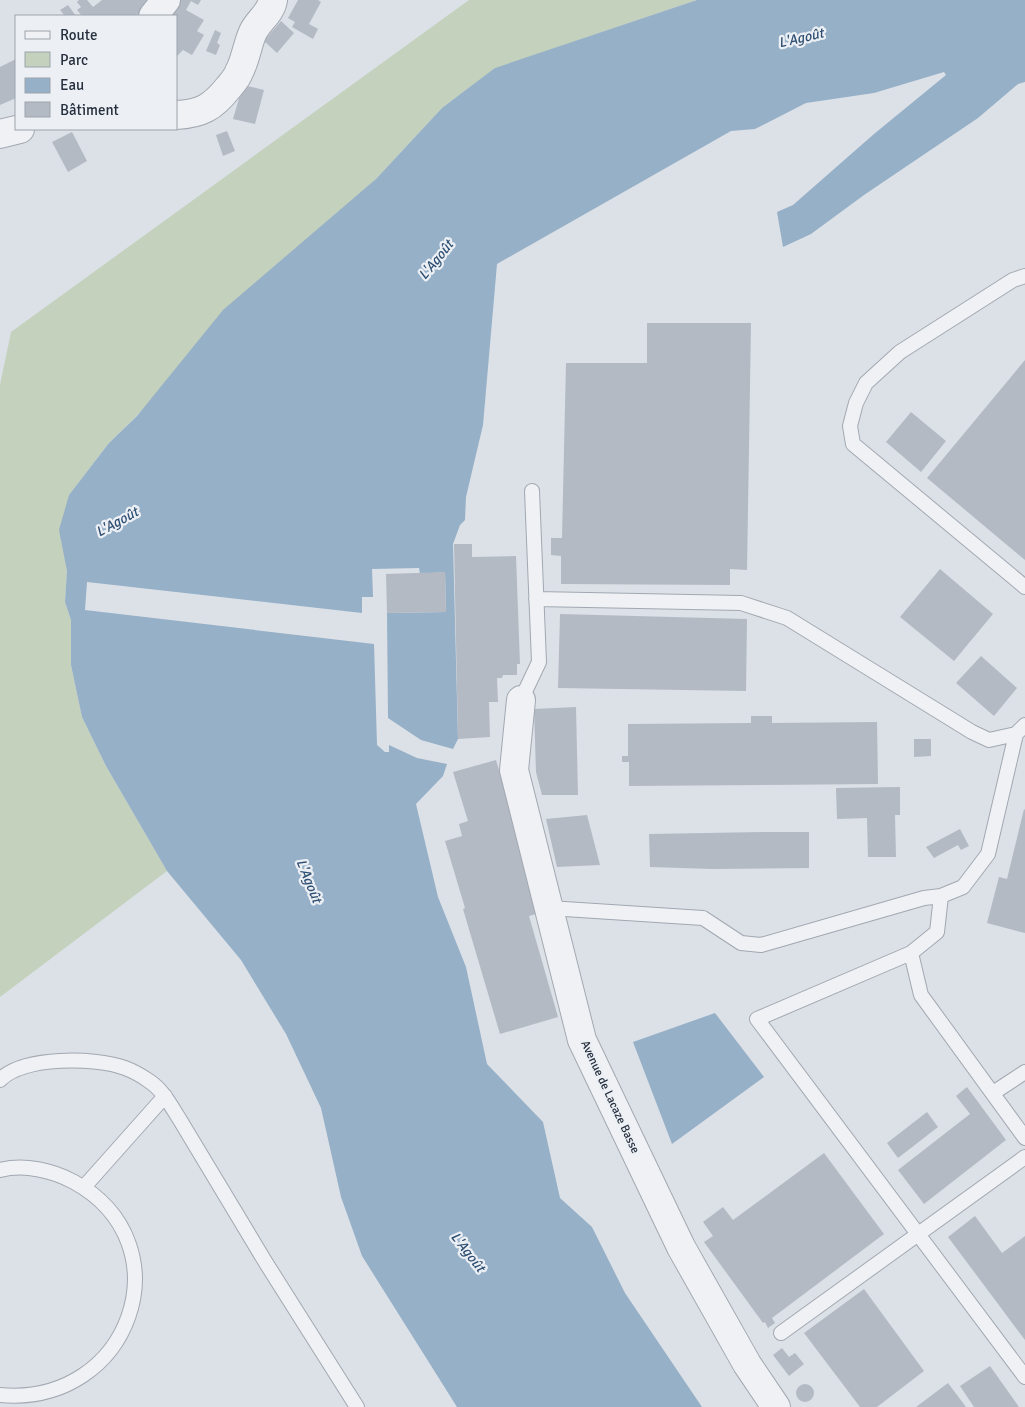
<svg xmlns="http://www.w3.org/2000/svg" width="1025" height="1407" viewBox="0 0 1025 1407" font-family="Signika,sans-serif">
	<rect width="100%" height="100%" fill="#dce1e7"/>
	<path fill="#c3d1bd" d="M469,0H697L496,68L442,108L376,179L109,443L69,495L64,551L67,571L65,602L71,620V665L82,717L106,766L167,871L0,997V385L11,332Z"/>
	<path fill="#96b0c8" d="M697,0H1025V82L1018,84L978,118L864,195L811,234L783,247L777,212L793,205L874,134L946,75L944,72L874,93L806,103L755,129L731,131L497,264L483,425L466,497L465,520L460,525L453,544L458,739L453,749L421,740L388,718L387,613L446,612L445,572L420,574L419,568L372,569L373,597H362V613L87,582L85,610L374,644L377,745L385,752H389V745L417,758L447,764L443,776L416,804L438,897L466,967L487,1064L543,1122L560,1198L592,1227L625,1293L702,1407H457L362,1256L341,1197L321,1108L286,1034L241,960L167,871L106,766L82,717L71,665V620L65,602L67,571L59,530L69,495L109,443L137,416L223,310L376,179L442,108L495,68Z
		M715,1013L764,1077L672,1144L633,1042Z"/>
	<path fill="#b3bac4" d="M79,0H87L93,7L102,0H151L143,11L135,16H82L77,10L81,7L77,2Z
		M177,0H201L198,5L191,1L186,10L204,20L197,31L204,35L192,55L183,50L176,57V16H169Z
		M298,0H318L321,2L309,24L318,29L313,39L292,27L295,22L288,18Z
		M68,5L76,16H63L64,15L60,10Z
		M281,21L294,33L277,53L264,41Z
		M215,30L221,33L217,43L220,45L216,55L206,51Z
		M16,59V98L0,105V67Z
		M243,85L264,90L255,124L233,119Z
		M227,131L235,151L223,156L216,135Z
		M72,132L87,161L68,172L52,142Z
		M647,323H751L747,570L730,569V585L561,584V556L551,555V538H562L566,363H647Z
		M1025,360V560L927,478Z
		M911,412L946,441L921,472L886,442Z
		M454,544H472V557L516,556L520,664H517V675H503L502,678H497L498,702H489L490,737L458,739Z
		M940,569L993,614L954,661L900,617Z
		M445,572L446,612L387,613L386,574Z
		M560,614L747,619L746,691L558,688Z
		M981,656L1017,688L994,716L956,683Z
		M576,707L578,795H542L536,772L534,709Z
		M751,716H772V723L877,722L878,784L629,786V762H622V756H628V724L751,723Z
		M914,739H931V756L914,757Z
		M496,760L512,814L536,914L529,916L558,1017L500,1034L463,909L465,908L445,841L462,836L459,824L468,821L453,772Z
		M900,787V815H895L896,857H868L867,818L837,819L836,788Z
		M1024,809L1025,810V933L987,923L999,877L1007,879Z
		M587,815L600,865L557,867L546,819Z
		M960,829L969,846L961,850L958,845L934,858L926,847Z
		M762,832H809V868L712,869L650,867L649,834Z
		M967,1087L1006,1140L924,1204L898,1170L970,1114L956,1096Z
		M927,1112L938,1127L898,1158L887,1143Z
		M824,1153L884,1234L772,1318L775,1323L768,1328L765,1322L763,1323L704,1242L713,1236L703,1222L723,1207L733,1220Z
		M975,1216L1002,1253L1025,1236V1340L948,1237Z
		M864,1289L924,1371L877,1407H860L804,1333Z
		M782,1348L789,1357L795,1353L804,1364L789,1376L773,1355Z
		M990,1366L1019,1407H974L960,1386Z
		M948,1383L966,1407H916Z
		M796 1393a9 9 0 1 1 18 0a9 9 0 1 1-18 0Z"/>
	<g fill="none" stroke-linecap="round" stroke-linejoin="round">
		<defs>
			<path id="service" d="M1025,276L1013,280L900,352L866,383L856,403L850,426L853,444L1025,587
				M536,599L741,603L787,618L972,732L989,740L1016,734L1025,725
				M521,700L539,662L532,491
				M941,896L937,932L911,953L757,1019L1025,1377
				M549,908L703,918L741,943L761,945L924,898L941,896L963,887L988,854L1016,734
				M911,953L921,995L1025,1138
				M0,1080C22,1056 96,1057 125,1068C133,1071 142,1076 149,1081C163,1090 171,1106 180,1120L266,1263L357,1407
				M993,1093L1025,1072
				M0,1170C24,1164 52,1170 74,1182C187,1244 131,1407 0,1395
				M84,1187L165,1096
				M781,1333L1025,1157"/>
			<path id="minor" d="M153,16L166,0
				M176,115C201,114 213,107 228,88C232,83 237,78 239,72C246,59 247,45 253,32C258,21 271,13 273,0
				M0,134L20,129
				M521,700L514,770L582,1040L681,1247L747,1364L776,1407"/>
		</defs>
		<use href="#service" stroke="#a2a8b1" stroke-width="16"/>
		<use href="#minor" stroke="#a2a8b1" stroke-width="30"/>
		<use href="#service" stroke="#eff1f5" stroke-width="14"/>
		<use href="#minor" stroke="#eff1f5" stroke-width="28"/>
	</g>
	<g text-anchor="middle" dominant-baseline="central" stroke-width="4.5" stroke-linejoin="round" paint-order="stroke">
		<g font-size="12" fill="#262f3d" stroke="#ecf0f5">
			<text transform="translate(610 1097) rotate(65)">Avenue de Lacaze Basse</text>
		</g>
		<g font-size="14" font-style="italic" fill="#2f4f72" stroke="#ecf0f5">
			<text transform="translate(801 38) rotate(-13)">L'Agoût</text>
			<text transform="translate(436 260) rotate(-51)">L'Agoût</text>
			<text transform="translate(117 522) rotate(-29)">L'Agoût</text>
			<text transform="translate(309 881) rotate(68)">L'Agoût</text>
			<text transform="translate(468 1252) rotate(52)">L'Agoût</text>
		</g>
	</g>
	<rect x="15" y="15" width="162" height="115" fill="#ecf0f5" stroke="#9da3ab"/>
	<rect x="25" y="31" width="25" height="8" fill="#eff1f5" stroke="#9da3ab"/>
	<text x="60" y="40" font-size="15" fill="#262f3d">Route</text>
	<rect x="25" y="52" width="25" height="15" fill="#c3d1bd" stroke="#9da3ab"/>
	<text x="60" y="65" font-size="15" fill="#262f3d">Parc</text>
	<rect x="25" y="78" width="25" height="15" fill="#96b0c8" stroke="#9da3ab"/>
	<text x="60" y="90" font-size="15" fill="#262f3d">Eau</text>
	<rect x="25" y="102" width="25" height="15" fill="#b3bac4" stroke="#9da3ab"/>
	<text x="60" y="115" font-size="15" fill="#262f3d">Bâtiment</text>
</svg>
